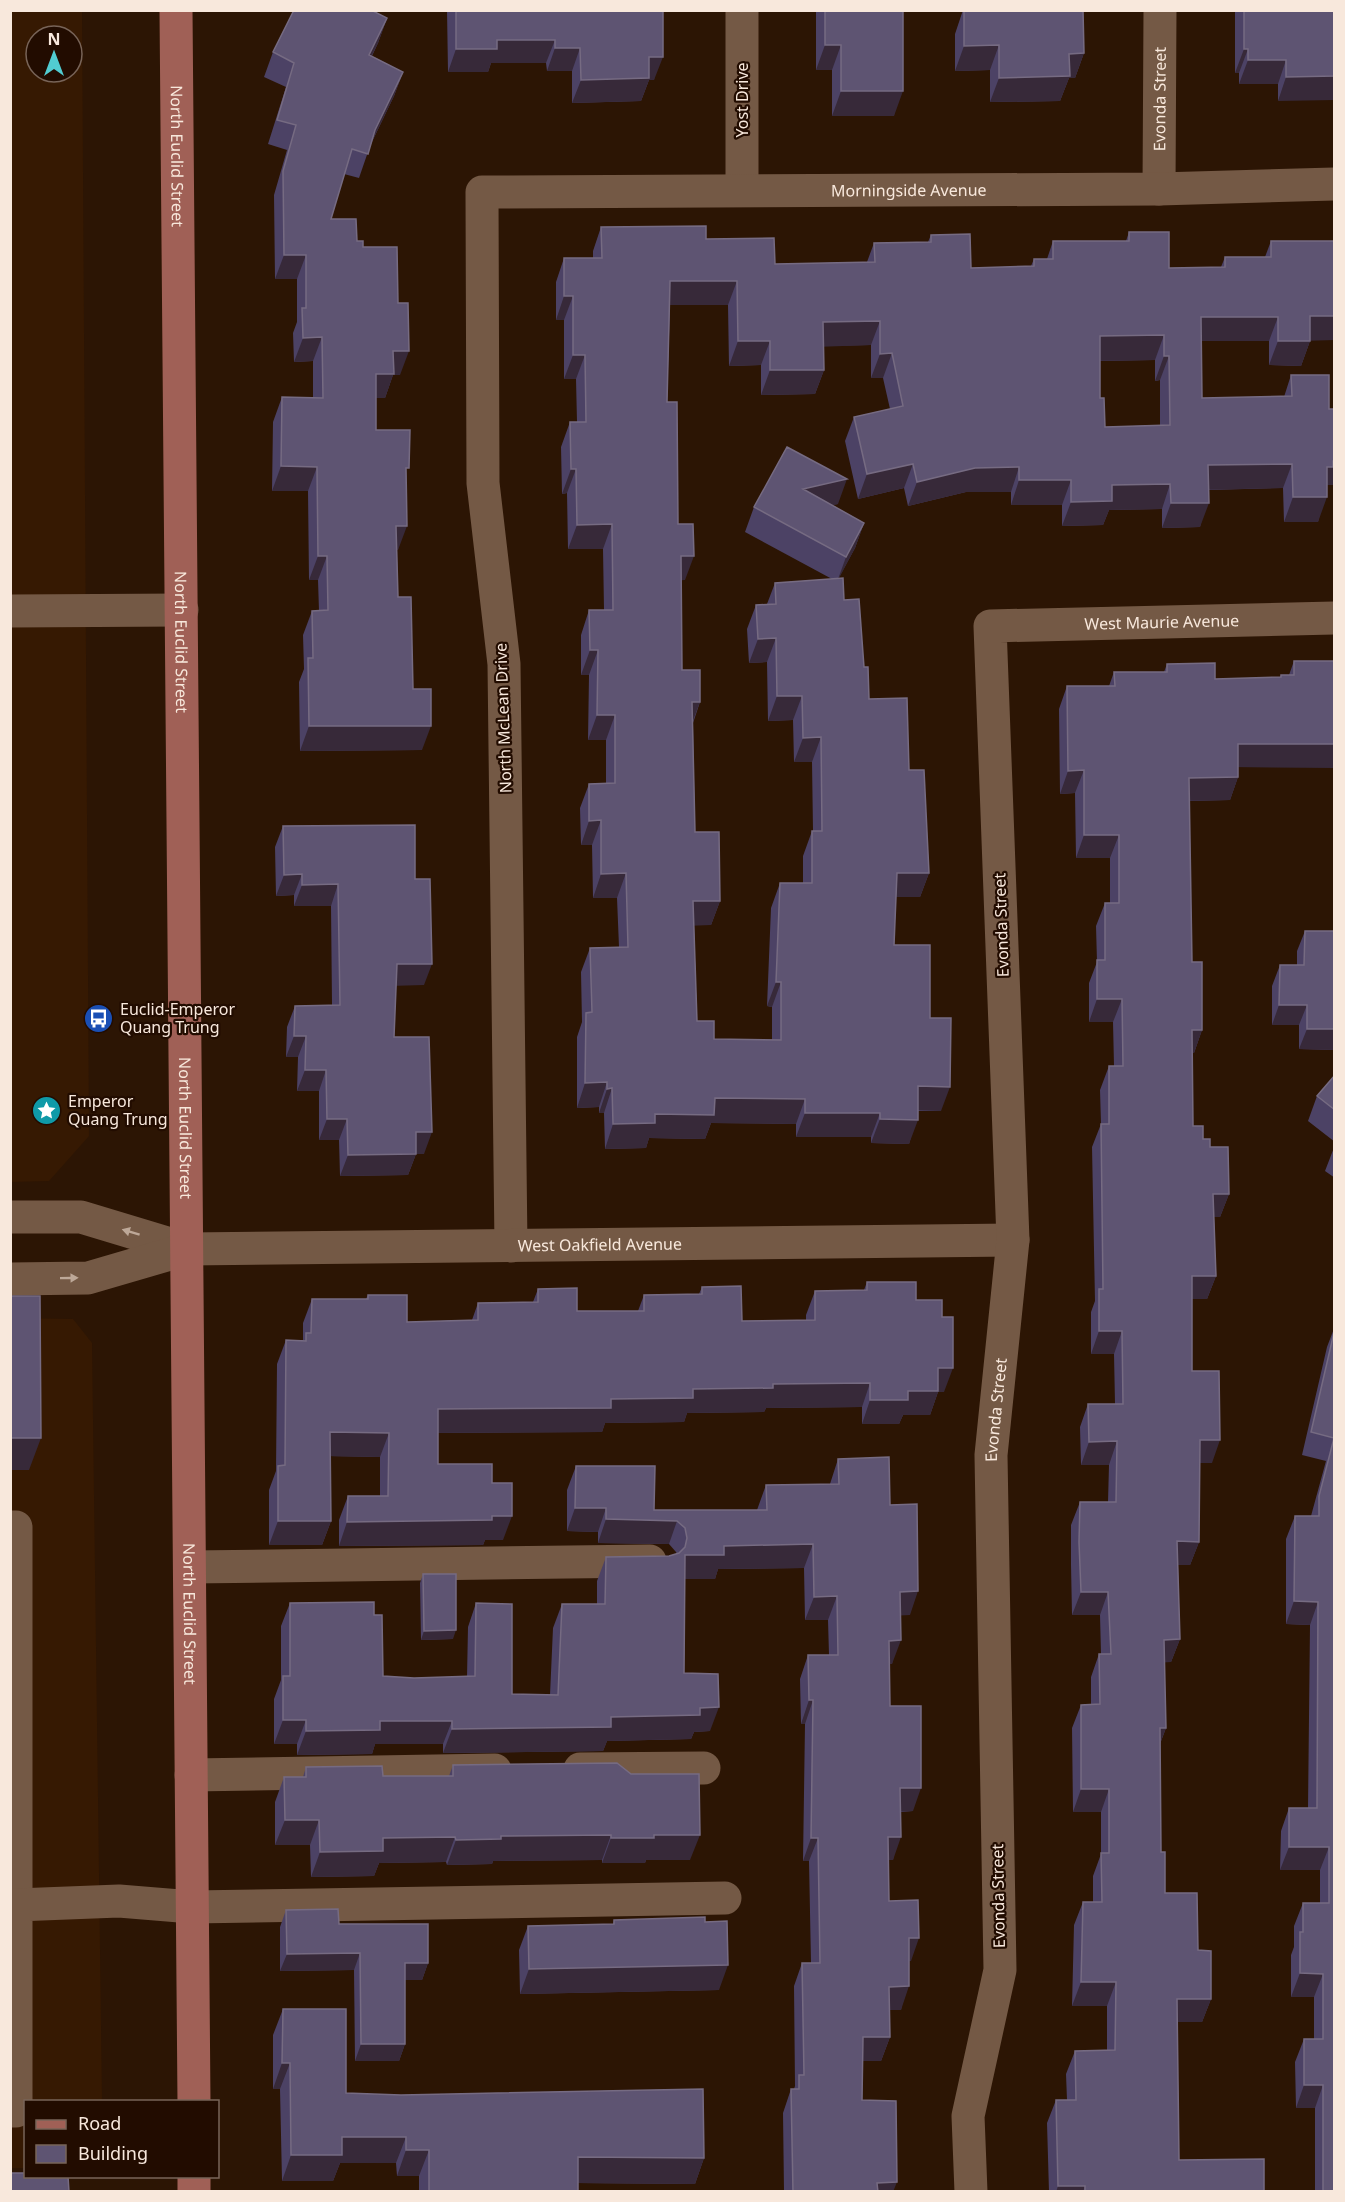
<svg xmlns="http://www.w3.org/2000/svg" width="1345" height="2202" viewBox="0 0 1345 2202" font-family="'Noto Sans',sans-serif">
	<rect width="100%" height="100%" fill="#2c1504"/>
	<path fill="#361902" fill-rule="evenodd" d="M10,11H82L89,1136L49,1181L10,1182ZM36,36H72V72H36Z
		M11,1318L73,1319L92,1343L102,2101L26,2102L25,2168H11Z"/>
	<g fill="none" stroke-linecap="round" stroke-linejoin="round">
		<g stroke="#745945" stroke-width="33">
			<path d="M742,10V190"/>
			<path id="s1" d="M1159,189L1160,10"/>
			<path d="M10,611L182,610"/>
			<path d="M10,1217H81L187,1249"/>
			<path id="s2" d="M511,1246L504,664L483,483L482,192L1159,189L1334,184"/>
			<path id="s3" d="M10,1279L88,1278L187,1249L1013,1240"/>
			<path d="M10,1527H16V1905H10"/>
			<path d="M190,1567L650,1561"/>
			<path d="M580,1769L704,1768"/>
			<path d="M191,1775L495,1770"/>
			<path d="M10,2111H16V1905L119,1901L192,1907L725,1898"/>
			<path id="s4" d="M971,2192L968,2116L1000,1970L991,1455L1013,1240L990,626L1334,618"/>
		</g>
		<g stroke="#a06056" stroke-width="33">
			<path id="s5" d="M176,10L194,2102"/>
			<path d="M194,2176V2192"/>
		</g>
	</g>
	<path fill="#4c4265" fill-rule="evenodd" d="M447,10H663L654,80H649L641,101L572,103V71H547L546,63H491L488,72H448Z
		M816,10H903L894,116H832V70H816Z
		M963,10H1083L1084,53L1075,78H1069L1060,101L990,102V70L955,71V34Z
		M1235,10H1335L1278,101V84H1239V73H1235Z
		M387,18L378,43L372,56L403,72L394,96L370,146L359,178L344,174L331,219L363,247L398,303L400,375H393L385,398H376V430L406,475L398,550H397L398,597L422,750L300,751L299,682L304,669L303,635L312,611H319L318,580H309L308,491H272L273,422L282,397L313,398V361L294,362L293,333L297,322V279H275L274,195L287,150L268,144L286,87L264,77L273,52Z
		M601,227L706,239L775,264L867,262L874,243L928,242L931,235L971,268L1031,266L1034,259H1047L1053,241H1126L1129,232L1169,268L1221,267L1225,257H1265L1271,241L1310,341L1301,366L1269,365V341H1201L1202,398L1284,397L1291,375L1327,485L1318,522H1284L1283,488L1209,490L1200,527L1162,528V509L1109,510L1103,525L1062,526V505H1011V492H966L908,506L904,488L858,499L845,441L854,417L890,409L883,378H871V345L824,346V370L815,394L761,395V365L729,366L728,305H670L667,402L678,524L685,580H681L682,670L700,702L693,723L695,832L720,901L711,925H694L697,1021L714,1039L772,1040V1007L767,1006L771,908L780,883H803V856L812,831H813L812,762H794L793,720L768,721L767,662L749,663L747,629L756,605L767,604L775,583L832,579L745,532L754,507L838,504L832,505L864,523L855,548L838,579L864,667L869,699L909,770L929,873L920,897H896L894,945L930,1018L941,1111H918L909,1144L871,1143V1137H796V1124L711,1123L705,1139L649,1138L646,1148L605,1149L604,1113H599V1107L577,1108V1037L582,1022L581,972L590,948L619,947L617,898H593L592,845H581L580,808L589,784L606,783V740H588L589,675H581V635L589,610H604L603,549H568L567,493L562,494L561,447L570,422H577L576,379H564V320H556V282L564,258H593V251ZM1155,360V381L1160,380V425L1105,427L1100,398V361Z
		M1294,661H1334L1238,767V777L1230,800L1189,801L1192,962L1202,1030L1194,1053H1192L1193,1126L1203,1139L1210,1147L1229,1194L1220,1217H1214L1216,1276L1207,1299H1192V1371L1212,1463H1200L1199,1542L1190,1565H1178L1180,1639L1171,1662H1164L1166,1728L1160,1744L1161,1852L1165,1893L1198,1950L1211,1999L1202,2022H1177L1179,2160L1264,2192H1049L1047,2123L1056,2100H1067L1066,2074L1075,2051H1107V2006H1072L1074,1925L1083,1902H1093V1876L1101,1854V1812H1073L1072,1728L1081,1705H1091V1677L1099,1654H1101L1100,1615H1072L1071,1565V1525L1080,1502H1108L1109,1465H1081L1080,1427L1088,1404H1115L1114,1354H1091V1312L1095,1301L1092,1147L1101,1124L1100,1090L1109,1066H1114L1113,1022H1089V983L1097,962L1096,926L1105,903H1110V858H1076L1075,793L1060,794L1059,709L1067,686H1109L1114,672H1164L1167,664L1215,679L1280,677L1281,675H1289Z
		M283,826L415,879L424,985H396L394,1037L424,1154H416L408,1175L340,1176L339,1140H319V1091H297L298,1057H286L287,1027L295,1006L332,1005L331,906H294V895L276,896L275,847Z
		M1305,931L1335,1050L1299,1049V1025H1272V986L1280,965H1297V951Z
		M1335,1075V1142L1308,1121L1317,1096Z
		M1335,1145V1178L1325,1171Z
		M867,1282L916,1300L944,1392H938L930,1415H903L899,1424H862V1407L766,1408L764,1412L687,1413L684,1422L605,1423L602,1432L438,1433V1464L492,1483L503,1540H485L483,1545L339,1546V1520L348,1496H380V1457L330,1456L331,1521L322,1545H269V1490L276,1471L277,1364L286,1340H303V1323L312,1299H366L368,1295L407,1322L472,1320L478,1303L533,1302L538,1289L577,1311H638L644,1295L699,1294L702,1287L742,1321L806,1320V1315L815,1291L864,1290Z
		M1335,1326V2192H1315V2108H1296L1295,2062L1304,2039H1314V1997H1291V1955L1294,1947V1926L1303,1903H1320V1870H1280L1281,1831L1289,1808H1308L1310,1625L1286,1624V1539L1295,1516H1311L1326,1461L1302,1455L1327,1347Z
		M838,1459L890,1505L910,1615H900L892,1664H889L890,1706L913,1811L901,1812L893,1860H888L889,1901L911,1961H909L901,2010H890V2037L881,2061H863L862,2100L893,2192H784L783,2113L791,2089H794L795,2086L794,1986L802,1963H811L809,1861H803L805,1724H801L800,1679L808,1655H829L828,1620H805L804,1568L718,1569L715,1579H685L684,1673L710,1731L694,1732L691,1739L607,1741L603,1751L443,1753V1744H375L372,1754L297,1755V1744H274V1699L281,1680V1626L290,1603L374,1615L383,1676L414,1678L467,1677L468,1627L476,1603L512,1694L550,1695L553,1628L562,1604H597V1581L606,1557L669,1556L677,1554L676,1552L669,1544L598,1543V1532L567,1531V1490L576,1466L654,1510H757L766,1485L830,1484Z
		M423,1574L453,1639L421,1640L420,1583Z
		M453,1765L690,1860H646L645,1863H602V1860L493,1861L492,1864L447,1865L446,1862L379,1863L374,1876L311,1877L310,1845H275V1802L284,1777H303L306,1767L383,1776H449Z
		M286,1910L339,1924L428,1963L422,1980H405V2044L399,2061H355L354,1970L280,1971V1927Z
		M614,1920L705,1922L719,1990L520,1994L519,1950L528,1926L613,1924Z
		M283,2009L346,2093L704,2158L695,2184L578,2183V2192H419V2176H397L396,2163H340L333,2181H282L280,2089H273V2035Z"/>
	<path fill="#372939" d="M387,18L378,43L360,79L369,55Z
		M497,40H555L546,63H491L488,72H448L456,49Z
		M825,45H841L832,70H816Z
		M999,45L990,70L955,71L964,46Z
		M555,48H580L572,71H547Z
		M1244,49H1248L1239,73H1235Z
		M1084,53L1075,78H1069L1060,101L990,102L999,78L1069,54Z
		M649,57H663L654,80H649L641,101L572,103L581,80Z
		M1248,60H1286L1278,84H1239Z
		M403,72L394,96L366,154L375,130Z
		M1335,76V100L1278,101L1286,77Z
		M841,91H903L894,116H832Z
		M284,255H306L297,279H275Z
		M670,281H737L728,305H661Z
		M564,296H573L564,320H556Z
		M1310,316H1335V340L1301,341Z
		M1201,317H1278L1269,341H1192Z
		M880,321L871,345L815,347L823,322Z
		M1164,335L1155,360L1091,361L1100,336Z
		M322,337L313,361L294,362L303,338Z
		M738,341H770L761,365L729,366Z
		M1278,341H1310L1301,366L1269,365Z
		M393,351H409L400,375H393L385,398H367L376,374Z
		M892,353L883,378H871L880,354Z
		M573,355H585L576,379H564Z
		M1164,356H1169L1160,380L1155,381Z
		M770,370H824L815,394L761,395Z
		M1333,461H1335V485H1326L1327,467Z
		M913,464L904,488L858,499L867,474Z
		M1292,464L1283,488L1199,490L1208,465Z
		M281,466L317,467L308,491H272Z
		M1019,467L1011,492H966L908,506L917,482L975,468Z
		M571,469H576L567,493L562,494Z
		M847,479L838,504L794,514L803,489Z
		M1019,480H1071L1062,505H1011Z
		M1170,484L1162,509L1109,510L1103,525L1062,526L1071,502L1112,485Z
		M1293,497H1327L1318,522H1284Z
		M1171,503H1209L1200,527L1162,528Z
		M864,523L855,548L837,582L846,557Z
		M612,524L603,549H568L577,525Z
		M396,526H407L398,550H387Z
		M318,556H327L318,580H309Z
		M681,556H694L685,580L672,581Z
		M776,638L767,662L749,663L758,639Z
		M590,650H598L589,675H581Z
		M777,696H802L793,720L768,721Z
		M692,702H700L691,726Z
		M597,715H615L606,740H588Z
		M309,726H431L422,750L300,751Z
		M821,737L812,762H794L803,738Z
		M1238,744H1335V768L1229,767Z
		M1084,770L1075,793L1060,794L1068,771Z
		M1238,777L1230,800L1180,801L1189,778Z
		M601,820L592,845H581L589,821Z
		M1084,835H1119L1110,858H1076Z
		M626,873L617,898H593L601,874Z
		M897,873H929L920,897H888Z
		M302,874L294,895L276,896L284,875Z
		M338,884L331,906H294L302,885Z
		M693,901H720L711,925L685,926Z
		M397,964H432L424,985L389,986Z
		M776,982H781L772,1007L767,1006Z
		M1097,999H1122L1113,1022H1089Z
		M1279,1005H1307L1299,1025H1272Z
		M1307,1029H1335V1050L1299,1049Z
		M1192,1030H1202L1194,1053H1183Z
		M294,1036H306L298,1057H286Z
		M305,1070H326L319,1091H297Z
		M607,1082L599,1107L577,1108L585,1083Z
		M918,1086L950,1087L941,1111L909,1110Z
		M612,1088L604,1113H599L607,1089Z
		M715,1098L805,1099L796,1124L711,1123L705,1139L649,1138L646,1148L605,1149L613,1124Z
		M805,1113H880L871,1137H796Z
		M327,1119H347L339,1140H319Z
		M880,1119L918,1120L909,1144L871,1143Z
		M416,1132H432L424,1154H408Z
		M416,1154L408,1175L340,1176L348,1155Z
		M1213,1194H1229L1220,1217H1205Z
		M1192,1276H1216L1207,1299H1183Z
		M1099,1331H1122L1114,1354H1091Z
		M938,1368H953L944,1392H938L930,1415H903L899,1424H862L870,1400L908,1391Z
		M870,1383L862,1407L766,1408L764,1412L687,1413L684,1422L605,1423L602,1432L429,1433L438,1409L611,1399L693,1389L773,1384Z
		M330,1432L389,1433L380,1457L321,1456Z
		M10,1438H41L29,1470H10Z
		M1200,1440H1220L1212,1463H1192Z
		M1117,1441L1109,1465H1081L1089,1442Z
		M575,1508H606L598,1532L567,1531Z
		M492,1516H512L503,1540H485L483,1545L339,1546L347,1522Z
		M606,1519L677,1521L669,1544L598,1543Z
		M278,1521H331L322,1545H269Z
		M1177,1541L1199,1542L1190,1565H1169Z
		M813,1544L804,1568L718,1569L715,1579H676L685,1555L724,1546Z
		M918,1591L910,1615L891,1616L900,1592Z
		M1081,1592H1108L1100,1615H1072Z
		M837,1596L828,1620H805L814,1597Z
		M1294,1601L1318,1602L1310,1625L1286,1624Z
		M456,1630L453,1639L421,1640L424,1631Z
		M1180,1639L1171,1662L1156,1663L1164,1640Z
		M901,1640L892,1664H881L889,1641Z
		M809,1700H813L805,1724H801Z
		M719,1707L710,1731L694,1732L691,1739L607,1741L603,1751L443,1753L452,1729L611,1717L700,1708Z
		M283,1720H306L297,1744H274Z
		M380,1721H452L443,1744H375L372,1754L297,1755L306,1731Z
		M1160,1728H1166L1157,1751Z
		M900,1788H921L913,1811L892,1812Z
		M1081,1789H1109L1101,1812H1073Z
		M285,1820H319L310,1845H275Z
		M611,1835L602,1860L493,1861L492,1864L447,1865L456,1840L501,1836Z
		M654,1835H700L690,1860H646L645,1863H602L611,1838Z
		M455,1837L446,1862L379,1863L374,1876L311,1877L320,1852L383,1838Z
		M888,1837H901L893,1860H880Z
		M811,1838H818L809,1861H803Z
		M1289,1847H1329L1320,1870H1280Z
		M909,1938H919L911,1961H900Z
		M360,1953L354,1970L280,1971L287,1954Z
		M405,1963H428L422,1980H398Z
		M728,1965L719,1990L520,1994L529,1969Z
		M1300,1973L1323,1974L1314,1997H1291Z
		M1081,1982H1116L1107,2006H1072Z
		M909,1986L901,2010H881L889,1987Z
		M1177,1999H1211L1202,2022H1168Z
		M863,2037H890L881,2061H854Z
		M361,2044H405L399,2061H355Z
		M282,2063H290L280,2089H273Z
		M1304,2085H1323L1315,2108H1296Z
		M342,2137H406L396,2163H340L333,2181H282L291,2155Z
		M406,2150H429L419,2176H397Z
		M578,2157L704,2158L695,2184L569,2183Z
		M897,2182L893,2192H874L877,2183Z
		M1058,2186H1085L1083,2192H1056Z"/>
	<path fill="#5e5472" stroke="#766b82" stroke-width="1.5" fill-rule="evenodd" d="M294,10H371L387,18L369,55L403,72L375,130L368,154L352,149L331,219H356L357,241H363V247H397L398,303H408L409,351H393L394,374H376V430H410L409,468H406L407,526H396L398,597H411L413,689H431V726H309L308,658H313L312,611L328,610L327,556H318L317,467L281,466L282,397L323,398L322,337L303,338L302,308H306V255H284L283,171L296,125L277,120L294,63L273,52Z
		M456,10H663V57H649V78L581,80L580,48H555V40H497V49H456Z
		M825,10H903V91H841V45H825Z
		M964,10H1083L1084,53L1069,54L1070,76L999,78V45L964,46Z
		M1244,10H1335V76L1286,77V60H1248V49H1244Z
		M706,226V239L774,238L775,264L875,262L874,243L931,242V235L970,234L971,268L1034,266V259H1053V241H1129V232H1169V268L1225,267V257H1271V241H1335V316H1310V341H1278V317H1201L1202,398L1292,396L1291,375H1329V409H1335V461H1333V467H1327V497H1293L1292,464L1208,465L1209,503H1171L1170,484L1112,485V501L1071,502V480H1019V467L975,468L917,482L913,464L867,474L854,417L903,406L892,353L880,354V321L823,322L824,370H770V341H738L737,281H670L667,402H677L678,524H693L694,556H681L682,670H700V702H692L695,832H719L720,901H693L697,1021H714V1039L781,1040V982H776L780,883H812V831H822L821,737L803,738L802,696H777L776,638L758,639L756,605L776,604L775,583L843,578L844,600L859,599L864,667H868L869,699L907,698L909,770H924L929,873H897L894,945H930V1018H951L950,1087L918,1086V1120L880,1119V1113H805V1099L715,1098L714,1115L655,1114V1123L613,1124L612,1088L607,1089V1082L585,1083L586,1013L592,1012L590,948L628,947L626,873L601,874V820L589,821V784L615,783V715H597L598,650H590L589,610H613L612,524L577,525L576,469H571L570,422H586L585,355H573V296H564V258H602L601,227ZM1164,335V356H1169L1170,425L1105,427L1104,398H1100V336Z
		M787,447L847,479L803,489L864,523L846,557L754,507Z
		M1294,661H1334L1335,744H1238V777L1189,778L1192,962H1202V1030H1192L1193,1126H1203V1139H1210V1147H1228L1229,1194H1213L1216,1276H1192V1371H1219L1220,1440H1200L1199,1542L1177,1541L1180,1639L1164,1640L1166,1728H1160L1161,1852H1165V1893H1197L1198,1950L1211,1951V1999H1177L1179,2160L1264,2159V2192H1085V2186H1058L1056,2100H1076L1075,2051L1115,2050L1116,1982H1081L1083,1902H1102L1101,1853H1109V1789H1081V1705L1100,1704L1099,1654H1111L1108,1592H1081L1079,1542L1080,1502H1116L1117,1441L1089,1442L1088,1404H1123L1122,1331H1099V1289H1103L1101,1124H1109V1066H1123L1122,999H1097V960H1105V903H1119V835H1084V770L1068,771L1067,686H1115L1114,672H1167V664L1215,663V679L1281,677V675H1294Z
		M415,825V879H430L432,964H397L394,1037H429L432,1132H416V1154L348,1155L347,1119H327L326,1070H305L306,1036H294L295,1006L340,1005L338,884L302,885V874L284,875L283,826Z
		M1305,931H1335V1029H1307V1005H1279L1280,965H1304Z
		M1335,1075V1110L1317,1096Z
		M867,1282H916V1300H942V1317H953V1368H938V1391H908V1400H870V1383L773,1384V1388L693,1389V1398L611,1399V1408L438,1409V1464H492V1483H512V1516H492V1520L347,1522L348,1496H388L389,1433L330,1432L331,1521H278V1466L285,1465L286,1340L306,1341V1333H311L312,1299H368V1295H407V1322L478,1320V1303L538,1302V1289L577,1288V1311H644V1295L702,1294V1287L741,1286L742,1321L815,1320V1291L867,1290Z
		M10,1296H40L41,1438H10Z
		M1335,1328V2192H1323V2085H1304V2039H1323V1974L1300,1973V1932H1303V1903H1329V1847H1289V1808H1317L1318,1602L1294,1601L1295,1516H1319V1496L1334,1438L1311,1432Z
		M889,1457L890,1505L917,1504L918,1591L900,1592L901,1640L889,1641L890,1706H921V1788H900L901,1837H888L889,1901L918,1900L919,1938H909V1986L889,1987L890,2037H863L862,2100L896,2101L897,2182L877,2183L878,2192H793L791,2089H799V2075H804L802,1963H820L818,1838H811L813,1700H809L808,1655H838L837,1596L814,1597L813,1544L724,1546V1555H685L684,1673L718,1674L719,1707L700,1708V1715L611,1717V1727L452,1729V1721H380V1730L306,1731V1720H283V1676H290V1603L374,1602V1615H382L383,1676L414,1678L475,1676L476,1603L512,1604V1694L558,1695L562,1604H605L606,1557L669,1556L679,1553L685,1547L687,1538L685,1528L677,1521L606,1519V1508H575L576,1466H655L654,1510H767L766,1485L839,1484L838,1459Z
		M423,1574H456V1630L424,1631Z
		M617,1763L631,1774H699L700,1835H654V1838H611V1835L501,1836V1839L456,1840L455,1837L383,1838V1851L320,1852L319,1820H285L284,1777H306V1767L382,1766L383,1776H453V1765Z
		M338,1909L339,1924H428V1963H405V2044H361L360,1953L287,1954L286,1910Z
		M705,1917V1922L727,1921L728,1965L529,1969L528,1926L614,1924V1920Z
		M283,2009H346V2093L401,2095L703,2089L704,2158L578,2157V2192H429V2150H406V2137H342V2155H291L290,2063H282Z
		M10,2173H26V2176H68L69,2192H10Z"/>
	<defs><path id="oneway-solid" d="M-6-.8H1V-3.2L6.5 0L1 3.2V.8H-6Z" transform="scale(1.5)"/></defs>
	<g fill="#bda898">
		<use href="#oneway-solid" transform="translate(131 1232) rotate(-163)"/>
		<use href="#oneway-solid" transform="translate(69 1278) rotate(-1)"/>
	</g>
	<defs>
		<symbol id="bus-disc" viewBox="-11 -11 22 22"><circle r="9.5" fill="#1a4fb4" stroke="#220c00"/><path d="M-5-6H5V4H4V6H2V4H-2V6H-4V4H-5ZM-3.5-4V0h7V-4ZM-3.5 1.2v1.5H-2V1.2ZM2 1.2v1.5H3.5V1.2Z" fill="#fff"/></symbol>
		<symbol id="sight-disc" viewBox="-11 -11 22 22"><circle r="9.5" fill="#0f9aa8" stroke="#220c00"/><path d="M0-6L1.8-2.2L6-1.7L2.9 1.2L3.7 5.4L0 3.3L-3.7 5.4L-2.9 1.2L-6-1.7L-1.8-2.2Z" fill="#fff"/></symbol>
	</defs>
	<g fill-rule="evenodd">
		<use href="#bus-disc" x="82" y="1002" width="33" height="33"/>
		<use href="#sight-disc" x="30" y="1094" width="33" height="33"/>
	</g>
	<g text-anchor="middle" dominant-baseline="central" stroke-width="4.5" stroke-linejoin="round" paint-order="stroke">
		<g font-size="16" fill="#f8e8dc" stroke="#220c00">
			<text transform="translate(742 100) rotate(-90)">Yost Drive</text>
			<text stroke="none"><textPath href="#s1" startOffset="90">Evonda Street</textPath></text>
			<text stroke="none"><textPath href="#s5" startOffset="146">North Euclid Street</textPath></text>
			<text stroke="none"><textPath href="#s2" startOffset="1482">Morningside Avenue</textPath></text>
			<text stroke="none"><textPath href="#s4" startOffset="1743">West Maurie Avenue</textPath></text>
			<text stroke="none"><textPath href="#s5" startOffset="632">North Euclid Street</textPath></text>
			<text transform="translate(503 718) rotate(-92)">North McLean Drive</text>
			<text transform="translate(1001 925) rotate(-92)">Evonda Street</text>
			<text stroke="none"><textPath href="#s5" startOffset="1118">North Euclid Street</textPath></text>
			<text stroke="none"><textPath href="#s3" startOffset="594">West Oakfield Avenue</textPath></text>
			<text stroke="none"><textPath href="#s4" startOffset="786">Evonda Street</textPath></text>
			<text stroke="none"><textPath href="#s5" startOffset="1604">North Euclid Street</textPath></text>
			<text transform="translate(998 1896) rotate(-91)">Evonda Street</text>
		</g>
		<g font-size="16" fill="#f8e8dc" stroke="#220c00" text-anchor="start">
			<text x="120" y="1009">Euclid-Emperor<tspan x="120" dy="18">Quang Trung</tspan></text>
			<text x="68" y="1101">Emperor<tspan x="68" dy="18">Quang Trung</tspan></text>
		</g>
	</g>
	<rect width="1345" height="2202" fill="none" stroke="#f8e8dc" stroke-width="24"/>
	<rect x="24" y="2100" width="195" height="78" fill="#220c00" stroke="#786458" stroke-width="1.5"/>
	<rect x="36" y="2120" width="30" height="9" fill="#a06056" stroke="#786458" stroke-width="1.5"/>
	<text x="78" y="2130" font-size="18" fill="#f8e8dc">Road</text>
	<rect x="36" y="2145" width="30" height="18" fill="#5e5472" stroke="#786458" stroke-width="1.5"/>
	<text x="78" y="2160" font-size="18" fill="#f8e8dc">Building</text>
	<g transform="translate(54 54)"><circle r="28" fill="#220c00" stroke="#786458" stroke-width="1.5"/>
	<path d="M0-4.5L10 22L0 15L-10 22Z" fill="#51ccd1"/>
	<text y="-9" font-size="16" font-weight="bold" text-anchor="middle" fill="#f8e8dc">N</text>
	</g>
</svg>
